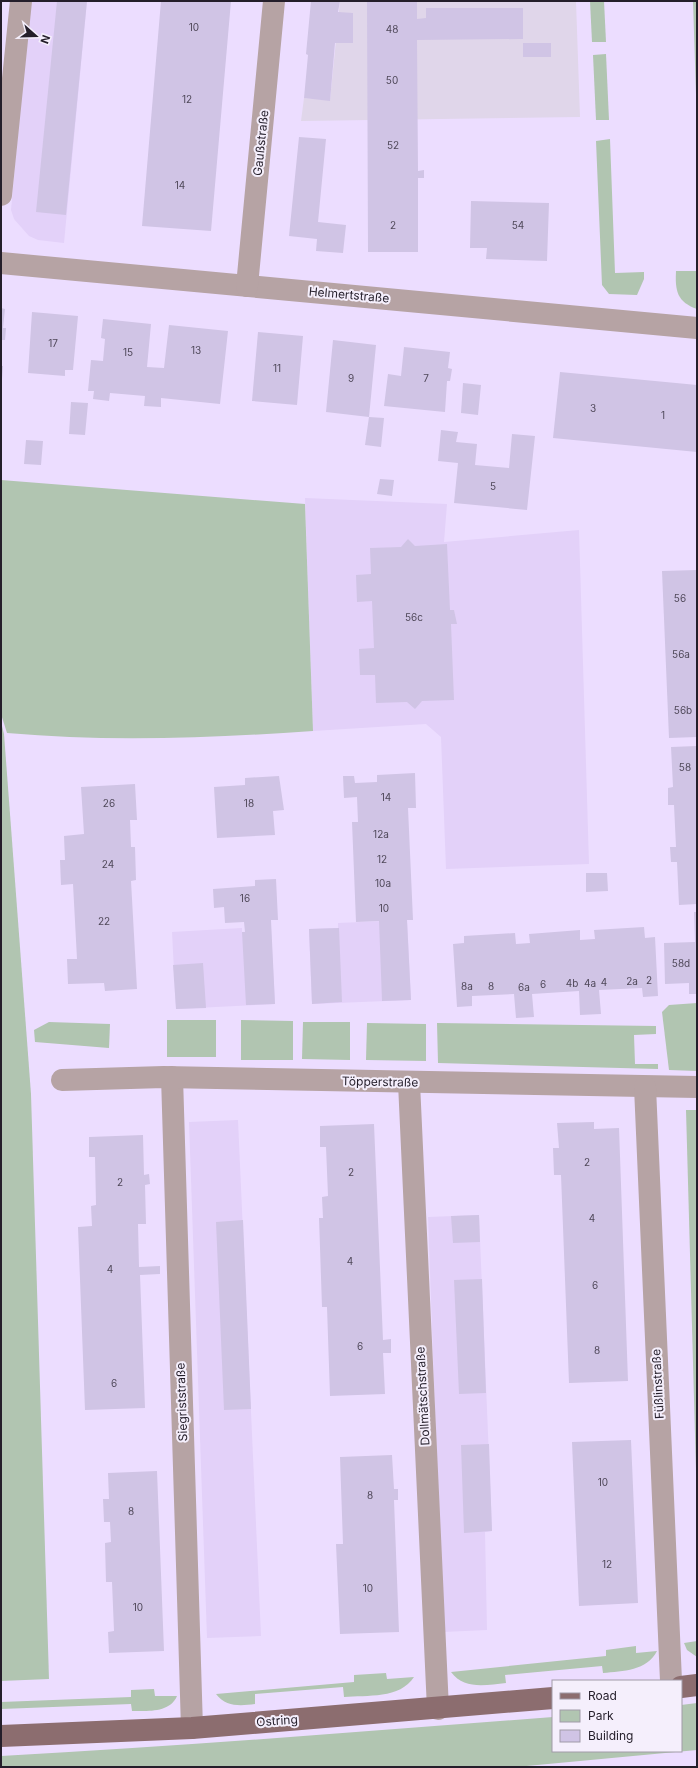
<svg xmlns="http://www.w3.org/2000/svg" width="698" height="1768" font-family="Inter,sans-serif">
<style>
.commercial{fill:#e0d6ea}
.built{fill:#e3d1f9}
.green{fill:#b1c5b1}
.building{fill:#d0c4e5}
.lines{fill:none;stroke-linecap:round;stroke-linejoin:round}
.minor{stroke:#b6a3a4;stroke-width:22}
.major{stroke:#8c6d6f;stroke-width:22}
.labels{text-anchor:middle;stroke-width:4;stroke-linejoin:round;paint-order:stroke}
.number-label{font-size:10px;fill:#4f4859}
.street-label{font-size:12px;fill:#241e2a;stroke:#f5effc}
</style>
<rect width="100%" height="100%" fill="#ecddff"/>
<polygon class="commercial" points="340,1 576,1 580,117 301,121 304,98 330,100"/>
<g class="built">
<polygon points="30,1 87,1 64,243 38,240 29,236 14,219 11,210"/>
<polygon points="305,498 447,504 444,542 579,530 589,864 446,869 441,737 426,724 313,731"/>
<polygon points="407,920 411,1000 312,1004 309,929 338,928 338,923"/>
<polygon points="242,928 242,932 271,930 275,1004 176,1009 172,932"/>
<polygon points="238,1120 261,1636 207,1638 189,1122"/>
<polygon points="479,1215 492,1531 485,1532 487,1630 443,1632 428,1217"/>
</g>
<g class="green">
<polygon points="590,1 604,1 606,42 592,42"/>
<polygon points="693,1 697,1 697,126"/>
<polygon points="606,54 609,120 596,120 593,55"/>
<polygon points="610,139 615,273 644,272 644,279 637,295 609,294 602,285 596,141"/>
<path d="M 676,271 L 697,271 L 697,309 C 677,302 675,291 676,271 Z"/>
<path d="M 1,480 L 305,504 L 313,731 C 211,738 108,742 7,733 L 1,714 Z"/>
<polygon points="1,722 4,734 31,1094 49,1679 1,1681"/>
<polygon points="697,1003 697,1071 669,1070 662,1012 669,1005"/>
<rect x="167" y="1020" width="49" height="37"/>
<polygon points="241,1020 293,1021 293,1060 241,1060"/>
<polygon points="49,1022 110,1024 109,1048 35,1042 34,1030"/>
<polygon points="303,1022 350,1022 350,1060 302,1059"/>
<polygon points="367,1023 426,1024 426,1061 366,1060"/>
<polygon points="437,1023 656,1026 656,1034 634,1035 635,1064 658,1064 658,1069 438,1063"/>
<polygon points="686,1110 697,1110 697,1507"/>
<polygon points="697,1641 697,1657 687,1650 684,1643"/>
<path d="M 636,1646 L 636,1653 L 657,1651 C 647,1671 623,1671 603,1673 L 602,1666 L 505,1675 L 506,1683 C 486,1685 464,1690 451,1672 L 606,1656 L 606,1650 Z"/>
<path d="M 386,1673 L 387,1679 L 414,1677 C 400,1699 367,1695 344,1697 L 343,1687 L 255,1694 L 255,1704 C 240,1706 226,1707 216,1694 L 354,1682 L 354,1675 Z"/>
<path d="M 154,1689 L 155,1696 L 177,1696 C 170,1713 147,1711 132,1711 L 131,1704 L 1,1709 L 1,1702 L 131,1697 L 131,1690 Z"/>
<path d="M 697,1703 L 697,1750 L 516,1767 L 1,1767 L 1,1756 C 185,1746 369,1731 553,1717 L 553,1751 L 681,1751 L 681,1705 Z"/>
</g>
<g class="building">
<polygon points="57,1 87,1 66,215 36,212"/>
<polygon points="161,1 231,1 211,231 142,226"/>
<polygon points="311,1 340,1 338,12 353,13 353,43 335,43 330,101 304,98 308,55 306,54"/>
<polygon points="367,1 417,1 417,19 426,18 426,8 523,8 523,39 417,40 418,171 424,170 424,178 418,178 418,252 368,252"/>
<rect x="523" y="43" width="28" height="14"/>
<polygon points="299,137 326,139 318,222 346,225 343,253 316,251 317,239 289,236"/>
<polygon points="471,201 549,203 547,261 486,259 487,248 470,248"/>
<polygon points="1,308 5,309 3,328 6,328 5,340 1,340"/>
<polygon points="32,312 78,316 73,370 65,370 65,376 28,373"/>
<polygon points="103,319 151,324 147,367 164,368 169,325 228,331 220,404 161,398 161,407 144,406 145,396 110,393 109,401 93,399 94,391 88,391 91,360 103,361 105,339 101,338"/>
<polygon points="258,332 303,336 297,405 252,401"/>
<polygon points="333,340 376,345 369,417 326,412"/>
<polygon points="404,347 450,352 448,368 452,369 450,381 447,381 445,412 384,406 388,374 401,376"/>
<polygon points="1,366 3,366 2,380 1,380"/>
<polygon points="560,372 697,385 697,452 553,438"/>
<polygon points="463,383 481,385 478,415 461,413"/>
<polygon points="71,402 88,403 85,435 69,434"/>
<polygon points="369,417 384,418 381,447 365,445"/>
<polygon points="441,430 458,432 456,442 477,444 475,465 509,468 512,434 535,436 527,510 454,503 458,463 438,461"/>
<polygon points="26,440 43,441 41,465 24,464"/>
<polygon points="380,479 394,480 392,496 377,494"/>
<polygon points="408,539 415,546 447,544 450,610 454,610 457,624 451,624 454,700 422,701 415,709 407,702 376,703 375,675 360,675 359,649 374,648 372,601 357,602 356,575 371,574 370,548 401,547"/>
<polygon points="697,570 697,737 669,738 662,571"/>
<polygon points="697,746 697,904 679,905 677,862 671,862 670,847 676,847 674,805 668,805 668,788 673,787 671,747"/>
<polygon points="415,773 416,808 408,808 413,920 407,920 411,1000 382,1001 379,921 356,922 352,822 358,822 357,797 344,798 343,776 354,776 355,783 377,782 377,775"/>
<polygon points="279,776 284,810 273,811 275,835 217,838 214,787 245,785 245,778"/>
<polygon points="135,784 137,820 130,820 131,847 135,847 136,880 131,881 137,989 105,991 104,983 68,984 67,959 77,959 73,884 61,885 60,860 65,860 64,836 84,834 81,787"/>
<polygon points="586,873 607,873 608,891 586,892"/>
<polygon points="276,879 278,920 271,920 275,1004 246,1005 242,932 245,932 244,922 225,923 224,907 214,908 213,889 255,886 255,880"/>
<polygon points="694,912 697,912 697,994 689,994 689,983 665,984 664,943 695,942"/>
<polygon points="644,927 645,938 655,937 658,996 643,997 642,988 599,990 601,1014 580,1015 579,991 532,994 534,1017 516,1018 514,994 472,996 472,1006 457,1007 453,944 464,943 464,936 515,933 516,944 530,943 529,934 580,930 580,940 595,939 594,930"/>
<polygon points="339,928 342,1002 312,1004 309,929"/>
<polygon points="203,963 206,1008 176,1009 173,965"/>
<polygon points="594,1122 594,1129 619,1128 628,1381 569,1383 561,1175 554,1175 553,1148 559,1148 557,1123"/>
<polygon points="374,1124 383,1340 391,1339 391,1353 383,1353 385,1394 330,1396 327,1307 322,1307 319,1218 323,1218 322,1197 328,1196 326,1147 320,1147 320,1126"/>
<polygon points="143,1135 144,1175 149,1174 150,1184 145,1185 146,1224 138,1224 139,1267 160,1266 160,1274 140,1275 145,1408 85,1410 78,1227 92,1226 91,1206 96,1205 95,1157 89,1157 89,1137"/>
<polygon points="479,1215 480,1242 453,1243 451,1216"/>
<polygon points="243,1220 251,1409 224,1410 216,1222"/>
<polygon points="482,1279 486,1393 459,1394 454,1280"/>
<polygon points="631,1440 638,1603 579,1606 572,1442"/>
<polygon points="489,1444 492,1531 464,1533 461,1445"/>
<polygon points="392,1455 394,1489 398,1489 398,1500 394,1500 399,1632 340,1634 336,1544 343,1544 340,1457"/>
<polygon points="157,1471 164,1651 109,1653 108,1632 114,1631 112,1582 106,1582 105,1543 111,1542 110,1522 104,1522 103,1499 109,1499 108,1473"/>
</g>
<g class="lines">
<g class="minor">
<polyline points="1,195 21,1"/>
<polyline points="1,263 697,328"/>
<polyline points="247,286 274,1"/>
<polyline points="172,1077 192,1728"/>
<polyline points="62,1080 164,1077 697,1087"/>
<polyline points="409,1083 438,1709"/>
<polyline points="645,1087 671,1681"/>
</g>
<g class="major">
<polyline points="681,1687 697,1685"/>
<polyline points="1,1736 192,1728 553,1698"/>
</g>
</g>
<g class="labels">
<g class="number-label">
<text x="194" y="31">10</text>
<text x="392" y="33">48</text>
<text x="392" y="84">50</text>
<text x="187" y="103">12</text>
<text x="393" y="149">52</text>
<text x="180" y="189">14</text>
<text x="393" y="229">2</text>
<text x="518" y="229">54</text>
<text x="53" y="347">17</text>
<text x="196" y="354">13</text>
<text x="128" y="356">15</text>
<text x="277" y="372">11</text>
<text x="351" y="382">9</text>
<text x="426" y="382">7</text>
<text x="593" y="412">3</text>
<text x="663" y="419">1</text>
<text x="493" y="490">5</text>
<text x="680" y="602">56</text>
<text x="414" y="621">56c</text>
<text x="681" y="658">56a</text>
<text x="683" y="714">56b</text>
<text x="685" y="771">58</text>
<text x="386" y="801">14</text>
<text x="109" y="807">26</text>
<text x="249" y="807">18</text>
<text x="381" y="838">12a</text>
<text x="382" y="863">12</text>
<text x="108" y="868">24</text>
<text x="383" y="887">10a</text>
<text x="245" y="902">16</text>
<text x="384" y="912">10</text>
<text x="104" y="925">22</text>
<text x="681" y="967">58d</text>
<text x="649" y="984">2</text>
<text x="632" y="985">2a</text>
<text x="604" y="986">4</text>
<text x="572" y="987">4b</text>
<text x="590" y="987">4a</text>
<text x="543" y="988">6</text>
<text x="467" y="990">8a</text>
<text x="491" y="990">8</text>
<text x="524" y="991">6a</text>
<text x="587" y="1166">2</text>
<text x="351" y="1176">2</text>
<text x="120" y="1186">2</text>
<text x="592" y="1222">4</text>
<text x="350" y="1265">4</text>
<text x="110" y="1273">4</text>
<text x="595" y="1289">6</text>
<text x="360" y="1350">6</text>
<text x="597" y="1354">8</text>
<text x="114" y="1387">6</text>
<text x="603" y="1486">10</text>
<text x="370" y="1499">8</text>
<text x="131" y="1515">8</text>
<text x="607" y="1568">12</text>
<text x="368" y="1592">10</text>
<text x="138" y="1611">10</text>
</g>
<g class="street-label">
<text transform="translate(261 143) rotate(-84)" y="4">Gaußstraße</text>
<text transform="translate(349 295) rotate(5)" y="4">Helmertstraße</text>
<text transform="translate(380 1082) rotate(1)" y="4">Töpperstraße</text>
<text transform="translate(658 1384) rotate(-93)" y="4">Füßlinstraße</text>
<text transform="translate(423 1396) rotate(-93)" y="4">Dollmätschstraße</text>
<text transform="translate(182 1402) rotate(-92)" y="4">Siegriststraße</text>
<text transform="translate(277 1721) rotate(-4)" y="4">Ostring</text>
</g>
</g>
<rect width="698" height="1768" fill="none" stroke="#241e2a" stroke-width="4"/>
<rect x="552" y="1680" width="130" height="72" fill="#f5effc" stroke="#a19ba8"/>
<rect x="560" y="1693" width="20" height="6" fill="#8c6d6f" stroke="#a19ba8"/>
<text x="588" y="1700" font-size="12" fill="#241e2a">Road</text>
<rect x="560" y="1710" width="20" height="12" fill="#b1c5b1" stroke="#a19ba8"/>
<text x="588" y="1720" font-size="12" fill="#241e2a">Park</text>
<rect x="560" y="1730" width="20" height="12" fill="#d0c4e5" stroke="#a19ba8"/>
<text x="588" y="1740" font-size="12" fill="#241e2a">Building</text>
<g transform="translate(36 36) rotate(110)" stroke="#f5effc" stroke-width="3" paint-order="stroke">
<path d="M0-3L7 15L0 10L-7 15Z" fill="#241e2a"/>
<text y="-6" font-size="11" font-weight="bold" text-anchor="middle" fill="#241e2a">N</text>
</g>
</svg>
